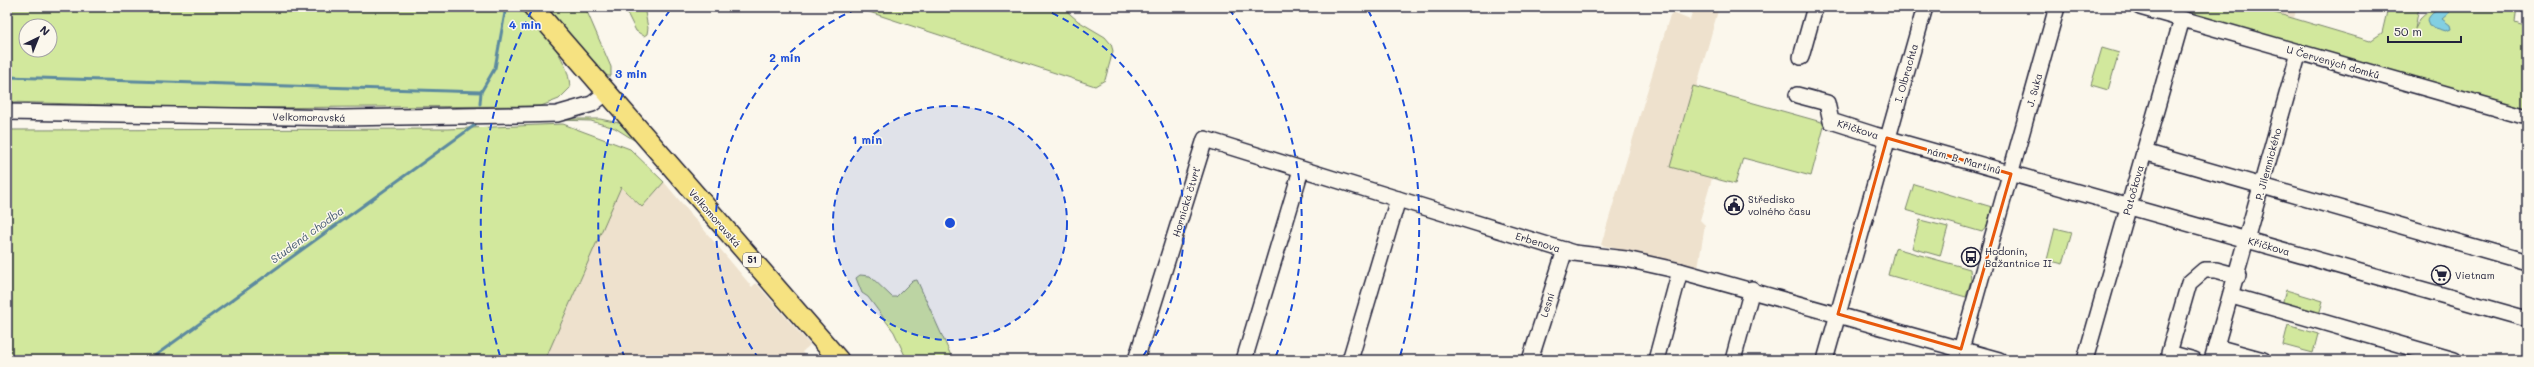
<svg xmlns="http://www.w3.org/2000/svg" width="2534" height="367" font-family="Mali,sans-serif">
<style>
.built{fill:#eee1cd}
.green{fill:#d2e89d;stroke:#7a856c;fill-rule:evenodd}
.water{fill:#82cfe2;stroke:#5c8a9f}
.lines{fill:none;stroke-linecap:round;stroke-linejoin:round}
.stream{stroke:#5c8a9f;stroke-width:3}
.minor-casing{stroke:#22223b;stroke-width:18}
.major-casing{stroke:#22223b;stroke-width:22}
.minor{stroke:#fbf7ec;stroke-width:15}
.major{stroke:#f6e281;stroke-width:19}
.marked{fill:none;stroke:#e8590c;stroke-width:3;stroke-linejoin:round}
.ring{fill:none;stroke:#1d4ed8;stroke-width:2;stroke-dasharray:7 5}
.labels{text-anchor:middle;stroke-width:3;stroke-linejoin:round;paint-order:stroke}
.shield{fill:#fbf7ec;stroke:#636270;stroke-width:1}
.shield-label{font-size:9px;font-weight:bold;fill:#22223b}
.street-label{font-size:10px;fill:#22223b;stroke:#fbf7ec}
.poi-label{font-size:10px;fill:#22223b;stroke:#fbf7ec;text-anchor:start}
.water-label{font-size:11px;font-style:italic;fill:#3f566d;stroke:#fbf7ec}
.centre{fill:#1d4ed8;stroke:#fbf7ec;stroke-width:2}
.ring-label{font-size:12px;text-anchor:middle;font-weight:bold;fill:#1d4ed8;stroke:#fbf7ec;stroke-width:3;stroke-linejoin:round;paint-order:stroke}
</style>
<rect width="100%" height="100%" fill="#fbf7ec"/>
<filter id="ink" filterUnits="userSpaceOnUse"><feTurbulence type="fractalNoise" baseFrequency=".025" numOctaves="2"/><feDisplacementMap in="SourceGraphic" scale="8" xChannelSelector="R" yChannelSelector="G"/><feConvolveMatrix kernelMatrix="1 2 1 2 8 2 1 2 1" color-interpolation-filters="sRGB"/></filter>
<g filter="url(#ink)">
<g class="built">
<polygon points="1694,7 1719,7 1675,163 1713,175 1700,220 1705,225 1698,268 1601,245 1670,15 1673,13 1690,20"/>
<polygon points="2255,7 2297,7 2294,18"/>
<polygon points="664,182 752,287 756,283 810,345 802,352 808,360 545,360 621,186 642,207"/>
</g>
<g class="green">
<path d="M 7,7 L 521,7 C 541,31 569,56 570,88 L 559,99 L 541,106 L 215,108 L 7,102 ZM 26,26 L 50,26 L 50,50 L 26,50 Z"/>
<polygon points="545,7 585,7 611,67 611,76 607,76"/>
<polygon points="624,7 644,7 648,28 647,34 644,36 636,31"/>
<polygon points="854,7 1062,7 1078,21 1105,37 1111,44 1113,51 1105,80 1095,86"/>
<polygon points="2149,7 2255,7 2370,41 2382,33 2388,7 2419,7 2415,29 2420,19 2433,7 2517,7 2515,22 2527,26 2527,114"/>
<polygon points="2102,48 2119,53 2108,90 2091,85"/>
<polygon points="1693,86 1825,123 1811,176 1743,158 1735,184 1670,167"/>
<polygon points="524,119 600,119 619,123 635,138 634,140 615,128 591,121"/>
<polygon points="563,124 630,149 664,182 642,207 621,187 545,360 7,360 7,130 447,129"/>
<polygon points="1914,184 1992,207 1987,226 1982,232 1906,210"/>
<polygon points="1920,220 1948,227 1940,256 1912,248"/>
<polygon points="2055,228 2072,232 2063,264 2047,260"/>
<polygon points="1895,248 1970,269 1971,280 1966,297 1888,275"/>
<polygon points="860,275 870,276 892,297 896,297 912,281 917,280 953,360 907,360 894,332 868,297 862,293 856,278"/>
<polygon points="2286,290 2323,301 2318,318 2281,308"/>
<polygon points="2288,325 2318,334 2313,353 2283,345"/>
</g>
<path class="water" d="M 2446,9 L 2449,13 L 2442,19 L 2450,25 L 2451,29 L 2446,31 L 2429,26 L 2427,21 C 2431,13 2436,9 2446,9 Z"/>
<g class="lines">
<g class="stream">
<polyline points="7,77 481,92"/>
<polyline points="480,104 481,92 495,68 506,7"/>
<polyline points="149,360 475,125"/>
</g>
<defs>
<g id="minor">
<polyline points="2140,7 2527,117"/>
<polyline points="1801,57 1815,7"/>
<polyline points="1797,95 1827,103 1831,121 1875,135 2527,319"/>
<polyline points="7,112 342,118 520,115 557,114 592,104 606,93"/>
<polyline points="2144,152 2527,262"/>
<polyline points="1398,199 1574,253 1626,259 1680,271 1999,360"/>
<polyline points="2232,296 2454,360"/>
<polyline points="2216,347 2263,360"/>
<polyline points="1136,360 1205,139 1398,199 1350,360"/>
<polyline points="1244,360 1301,170"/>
<polyline points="1530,360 1565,250"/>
<polyline points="1656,360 1680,271"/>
<polyline points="1733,360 1752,289"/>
<polyline points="1825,360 1925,7"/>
<polyline points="1958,360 2057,7"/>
<polyline points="2085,360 2182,19"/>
<polyline points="2194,360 2169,353 2189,283 2204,270 2216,270 2238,276"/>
<polyline points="2212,360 2299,52"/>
</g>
<polyline id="major" points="533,7 839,360"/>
</defs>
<use href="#minor" class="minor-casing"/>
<use href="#major" class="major-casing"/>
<use href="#minor" class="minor"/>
<use href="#major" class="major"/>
</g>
</g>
<path class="marked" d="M 1887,138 L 2011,174 L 1961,349 L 1838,314 Z"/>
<circle cx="950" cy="223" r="117" fill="#1d4ed8" fill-opacity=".12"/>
<g class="ring">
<circle cx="950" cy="223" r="117"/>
<path d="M759 359A234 234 0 0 1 859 8M1041 8A234 234 0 0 1 1141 359"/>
<path d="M625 358A352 352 0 0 1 671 9M1229 9A352 352 0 0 1 1275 358"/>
<path d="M500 356A469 469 0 0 1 532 10M1368 10A469 469 0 0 1 1400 356"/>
</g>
<defs>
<symbol id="civic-ring" viewBox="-11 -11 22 22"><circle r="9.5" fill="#fbf7ec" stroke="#22223b" stroke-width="1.5"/><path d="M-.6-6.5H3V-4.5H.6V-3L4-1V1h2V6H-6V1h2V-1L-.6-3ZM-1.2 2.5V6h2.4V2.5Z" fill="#22223b"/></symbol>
<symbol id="bus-ring" viewBox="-11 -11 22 22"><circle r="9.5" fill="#fbf7ec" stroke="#22223b" stroke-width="1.5"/><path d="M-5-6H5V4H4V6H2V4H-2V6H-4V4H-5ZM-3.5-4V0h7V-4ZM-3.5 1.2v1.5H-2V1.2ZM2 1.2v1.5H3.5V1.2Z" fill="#22223b"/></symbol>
<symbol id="supermarket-ring" viewBox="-11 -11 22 22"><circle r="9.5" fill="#fbf7ec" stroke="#22223b" stroke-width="1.5"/><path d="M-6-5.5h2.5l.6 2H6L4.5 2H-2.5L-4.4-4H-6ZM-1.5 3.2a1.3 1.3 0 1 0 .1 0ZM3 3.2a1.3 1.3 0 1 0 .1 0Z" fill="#22223b"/></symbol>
</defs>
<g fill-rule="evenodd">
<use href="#civic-ring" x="1723" y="194" width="22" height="22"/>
<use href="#bus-ring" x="1960" y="246" width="22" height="22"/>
<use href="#supermarket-ring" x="2430" y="264" width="22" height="22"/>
</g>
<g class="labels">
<rect class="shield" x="743" y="253" width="18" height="14" rx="3"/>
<g class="shield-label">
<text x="752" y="263">51</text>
</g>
<g class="street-label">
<text transform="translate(2333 62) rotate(16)" y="4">U Červených domků</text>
<text transform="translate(1906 73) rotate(-74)" y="4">I. Olbrachta</text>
<text transform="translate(2034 90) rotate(-75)" y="4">J. Suka</text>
<text transform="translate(309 117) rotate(1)" y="4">Velkomoravská</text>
<text transform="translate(1858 129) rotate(18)" y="4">Křičkova</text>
<text transform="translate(1964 160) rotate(16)" y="4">nám. B. Martinů</text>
<text transform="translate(2268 164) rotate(-75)" y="4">P. Jilemnického</text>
<text transform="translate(2133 190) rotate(-74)" y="4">Patočkova</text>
<text transform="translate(1186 202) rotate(-73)" y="4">Hornická čtvrť</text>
<text transform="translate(715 218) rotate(49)" y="4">Velkomoravská</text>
<text transform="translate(1538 242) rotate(17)" y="4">Erbenova</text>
<text transform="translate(2269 246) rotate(16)" y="4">Křičkova</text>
<text transform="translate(1547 305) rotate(-72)" y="4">Lesní</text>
</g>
<g class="poi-label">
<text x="1748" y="203">Středisko<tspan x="1748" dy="12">volného času</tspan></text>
<text x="1985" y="255">Hodonín,<tspan x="1985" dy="12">Bažantnice II</tspan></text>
<text x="2455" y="279">Vietnam</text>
</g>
<g class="water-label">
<text transform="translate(307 235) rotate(-36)" y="4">Studená chodba</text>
</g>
</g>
<circle cx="950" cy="223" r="6" class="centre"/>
<g class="ring-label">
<text x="525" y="29">4 min</text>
<text x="785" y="62">2 min</text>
<text x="631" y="78">3 min</text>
<text x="867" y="144">1 min</text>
</g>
<rect width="2534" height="367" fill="none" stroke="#fbf7ec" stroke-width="24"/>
<rect x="12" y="12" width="2510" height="343" fill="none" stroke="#22223b" stroke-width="1.5" filter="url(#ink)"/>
<g transform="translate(38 38) rotate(43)"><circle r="19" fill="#fbf7ec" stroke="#a4a2a5"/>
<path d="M0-3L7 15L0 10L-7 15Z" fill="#22223b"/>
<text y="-6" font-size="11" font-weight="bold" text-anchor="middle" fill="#22223b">N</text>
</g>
<path d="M2388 36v6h73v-6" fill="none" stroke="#22223b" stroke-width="2"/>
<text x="2394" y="36" font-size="12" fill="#22223b" stroke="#fbf7ec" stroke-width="3" paint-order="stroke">50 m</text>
</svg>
